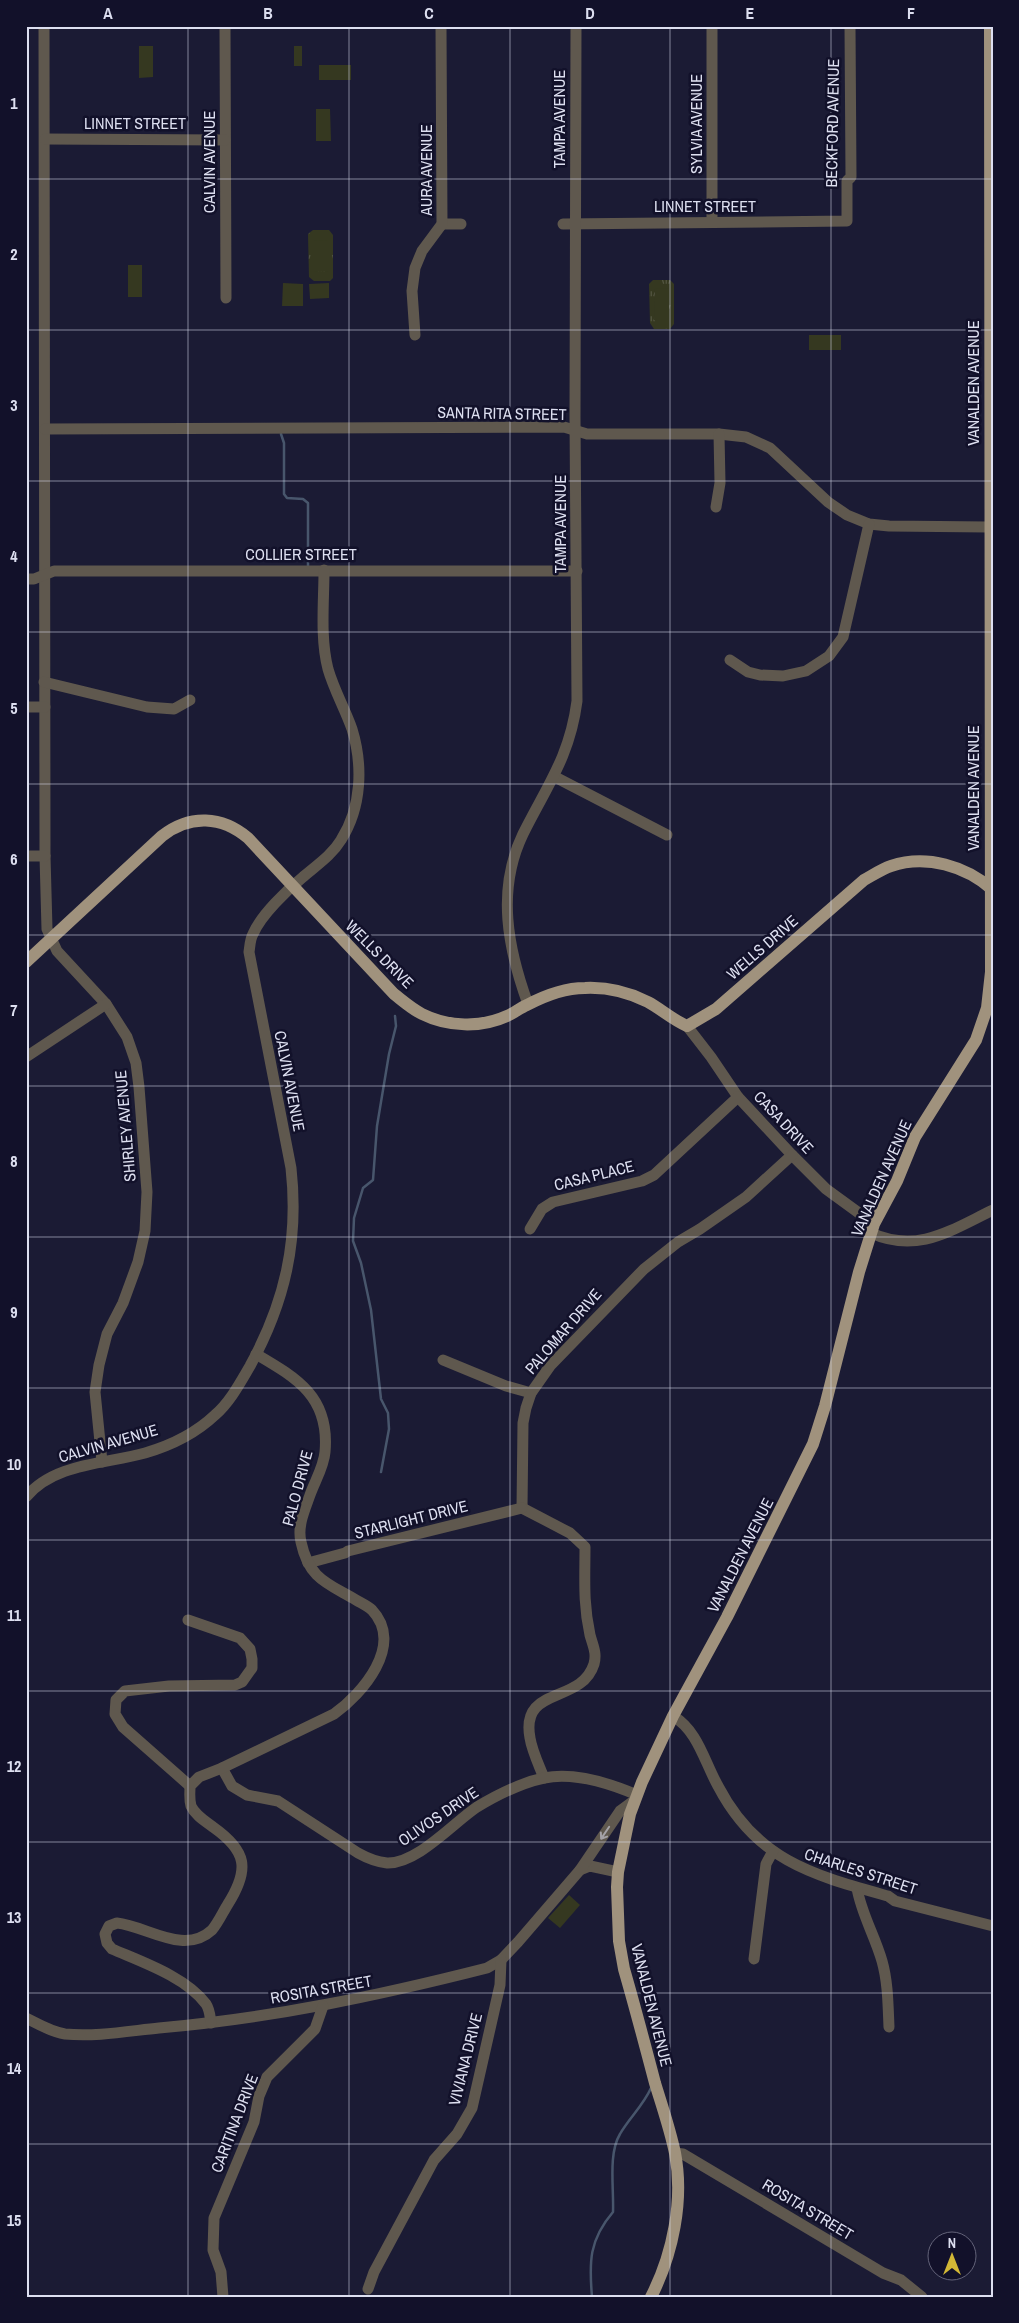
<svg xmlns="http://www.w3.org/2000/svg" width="1019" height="2323" font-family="'Archivo Narrow',sans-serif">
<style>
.grass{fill:url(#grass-tufts)}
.pitch{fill:#353820}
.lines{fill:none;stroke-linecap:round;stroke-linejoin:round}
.stream{stroke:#48566c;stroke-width:2.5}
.minor{stroke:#5f584e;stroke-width:11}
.major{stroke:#a0927d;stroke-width:12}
.oneway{stroke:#a4a2a7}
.grid{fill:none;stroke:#dddff0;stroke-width:1;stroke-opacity:0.55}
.labels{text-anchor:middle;stroke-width:5;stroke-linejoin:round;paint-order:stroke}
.street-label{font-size:16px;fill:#dddff0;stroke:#12112a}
.neatline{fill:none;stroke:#dddff0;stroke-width:2}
.grid-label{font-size:16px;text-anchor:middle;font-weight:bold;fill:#dddff0}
</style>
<defs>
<pattern id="grass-tufts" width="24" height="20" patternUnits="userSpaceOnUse" patternTransform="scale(1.25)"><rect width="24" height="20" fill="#353820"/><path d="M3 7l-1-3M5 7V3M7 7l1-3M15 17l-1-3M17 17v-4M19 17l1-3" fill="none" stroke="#525441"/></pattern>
</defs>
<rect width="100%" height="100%" fill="#1b1b34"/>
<g class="grass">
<polygon points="313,230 329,230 333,235 333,278 330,281 314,281 309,277 308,234"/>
<polygon points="653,280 670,280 674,284 674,324 670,329 654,329 650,323 649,284"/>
</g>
<g class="pitch">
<polygon points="139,46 153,46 153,77 139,78"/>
<rect x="294" y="46" width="8" height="20"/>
<rect x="319" y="65" width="32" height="15"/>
<polygon points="316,109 330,109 331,141 316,141"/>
<polygon points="328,240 328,271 314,272 314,241"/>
<rect x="128" y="265" width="14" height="32"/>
<polygon points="283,283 303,284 303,306 282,306"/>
<polygon points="329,283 329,298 310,299 309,284"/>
<polygon points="655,288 669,289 669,320 654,320"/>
<rect x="809" y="335" width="32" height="15"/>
<polygon points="569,1895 580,1905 560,1928 548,1918"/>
</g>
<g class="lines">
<g class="stream">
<polyline points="281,434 284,443 284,494 287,498 303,499 308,503 308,567"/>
<polyline points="381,1472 389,1429 388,1413 381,1399 371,1310 361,1263 353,1241 354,1218 363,1188 373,1180 377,1126 389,1054 396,1026 395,1016"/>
<path d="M 592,2297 C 589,2262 589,2240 613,2212 C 614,2188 608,2154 620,2134 C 629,2118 643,2106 651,2088"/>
</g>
<g class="minor">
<polyline points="44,26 45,856 47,929 57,951 106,1004 127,1037 136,1063 139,1087 147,1192 145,1231 138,1262 123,1303 107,1334 99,1365 95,1392 102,1462"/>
<polyline points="225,26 226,298"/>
<polyline points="45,139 225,140"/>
<polyline points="712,221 712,26"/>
<polyline points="442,224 461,224"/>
<polyline points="563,224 847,221 847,181 851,177 850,26"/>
<polyline points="415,335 412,291 415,268 422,251 442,224 441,26"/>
<polyline points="45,429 564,427 587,434 719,434 746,437 770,448 828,502 847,515 869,524 889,526 988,527"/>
<polyline points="716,507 720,483 719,434"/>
<polyline points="26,579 34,579 54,571 577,571"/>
<polyline points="730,660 748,672 760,675 783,676 806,671 829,656 843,637 869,524"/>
<polyline points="44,682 147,707 174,709 190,700"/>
<polyline points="26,707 45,707"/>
<polyline points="555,777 667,835"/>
<polyline points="26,856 45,856"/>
<path d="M 528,1004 C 508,949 496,890 523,834 C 547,786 570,756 577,701 L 575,417 L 576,26"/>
<polyline points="687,1026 711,1057 738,1097 792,1155 826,1189 874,1224"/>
<polyline points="26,1057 106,1004"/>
<polyline points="530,1229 542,1209 553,1202 642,1181 654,1175 738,1097"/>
<path d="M 871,1233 C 918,1254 951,1230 993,1210"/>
<polyline points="443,1360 506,1386 531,1393"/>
<path d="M 26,1497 C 54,1463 105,1464 145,1453 C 169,1446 196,1433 215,1415 C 230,1402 240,1383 250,1366 C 285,1302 299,1241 291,1168 L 249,952 C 250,946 250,939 253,934 C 261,915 287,890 303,877 C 317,865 332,855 341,840 C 362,807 363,765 352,729 C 345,709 334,690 328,669 C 320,638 324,602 324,570"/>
<polyline points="522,1508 523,1423 526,1408 531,1393 550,1366 644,1269 678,1242 700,1229 746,1197 792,1155"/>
<path d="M 522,1508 L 570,1533 L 585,1547 C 585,1579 583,1603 590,1635 C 593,1646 597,1653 594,1664 C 581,1705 520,1685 530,1738 C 532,1751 539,1765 544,1778"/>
<polyline points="308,1563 345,1553 348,1551 522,1508"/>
<polyline points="188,1620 240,1638 250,1649 252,1659 252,1668 242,1682 235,1685 169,1686 125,1691 116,1700 115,1714 123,1727 190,1786"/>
<path d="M 673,1716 C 698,1731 704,1761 718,1786 C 757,1861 813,1875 888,1896 L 895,1901 L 993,1926"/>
<path d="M 222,1768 L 232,1786 L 247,1795 L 278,1801 L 358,1853 C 367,1858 377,1862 387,1863 C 417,1864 453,1823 477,1807 C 497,1795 520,1783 544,1778 C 574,1772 609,1783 637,1795"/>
<polyline points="580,1870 590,1866 618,1872"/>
<path d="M 857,1888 C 861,1913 875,1936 882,1961 C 888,1982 888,2005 889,2027"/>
<polyline points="754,1959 766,1864 773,1851"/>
<path d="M 26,2018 C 38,2024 51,2032 65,2034 C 95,2037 129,2031 159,2028 C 272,2018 377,1996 487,1968 L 501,1960 L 518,1942 L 580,1870 L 620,1811 L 635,1800"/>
<path d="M 211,2023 C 210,2017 210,2010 206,2004 C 186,1977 142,1962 112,1949 L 107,1943 L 105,1934 L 109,1926 L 117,1923 C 147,1926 184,1956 212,1930 C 218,1923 223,1912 228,1904 C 250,1869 247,1851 213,1827 C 205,1821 195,1815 191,1806 C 189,1799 190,1793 190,1786 L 199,1777 L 222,1768 L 334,1714 C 362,1694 405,1645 372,1610 C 368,1606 361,1603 356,1600 C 327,1583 309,1579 301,1542 C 297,1526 305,1509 310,1495 C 315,1481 324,1466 325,1452 C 330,1397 297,1378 256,1354"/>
<polyline points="675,2153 683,2154 883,2273 901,2280 922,2297"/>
<polyline points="368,2289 374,2272 434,2160 457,2134 472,2108 500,1985 501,1960"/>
<polyline points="223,2297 221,2272 213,2250 214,2218 254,2122 259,2096 267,2077 315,2029 323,2006"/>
</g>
<g class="major">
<path d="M 26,962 L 162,836 C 190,814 222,816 248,838 L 394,994 C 403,1001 412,1009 422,1014 C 448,1027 481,1028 507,1016 C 514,1013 520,1008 527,1005 C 544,996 566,988 585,988 C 607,987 628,992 648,1002 C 661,1009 673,1020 687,1026 L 716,1009 L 864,880 C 873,875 882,869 891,866 C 926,854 966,866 993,890"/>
<path d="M 651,2297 C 673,2254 684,2200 675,2153 C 670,2129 662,2106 655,2083 C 645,2045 635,2007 624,1969 L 619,1941 L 617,1887 L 618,1872 L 630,1814 L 642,1782 L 673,1716 L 727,1617 L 813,1444 L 825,1406 L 859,1272 L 874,1224 L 897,1181 L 915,1137 L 976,1040 L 987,1008 L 991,972 L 990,26"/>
</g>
</g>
<defs><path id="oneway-shaft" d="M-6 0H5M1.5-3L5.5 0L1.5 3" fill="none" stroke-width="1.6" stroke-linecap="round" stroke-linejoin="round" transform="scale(1.25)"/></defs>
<use class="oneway" href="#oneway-shaft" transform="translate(605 1833) rotate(124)"/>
<path class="grid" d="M 188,26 L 188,2297M 349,26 L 349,2297M 510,26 L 510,2297M 670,26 L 670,2297M 831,26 L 831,2297M 26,179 L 993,179M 26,330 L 993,330M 26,481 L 993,481M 26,632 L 993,632M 26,784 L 993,784M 26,935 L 993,935M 26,1086 L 993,1086M 26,1237 L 993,1237M 26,1388 L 993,1388M 26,1540 L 993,1540M 26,1691 L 993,1691M 26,1842 L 993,1842M 26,1993 L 993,1993M 26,2144 L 993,2144"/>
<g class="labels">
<g class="street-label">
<text transform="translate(559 119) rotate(-90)" y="6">TAMPA AVENUE</text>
<text x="135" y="129">LINNET STREET</text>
<text transform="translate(832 123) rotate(-89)" y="6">BECKFORD AVENUE</text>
<text transform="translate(696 124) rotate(-90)" y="6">SYLVIA AVENUE</text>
<text transform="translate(209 162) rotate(-90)" y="6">CALVIN AVENUE</text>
<text transform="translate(426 170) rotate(-90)" y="6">AURA AVENUE</text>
<text x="705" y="212">LINNET STREET</text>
<text transform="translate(973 383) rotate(-90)" y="6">VANALDEN AVENUE</text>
<text transform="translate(502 413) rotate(1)" y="6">SANTA RITA STREET</text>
<text transform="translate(560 524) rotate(-90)" y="6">TAMPA AVENUE</text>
<text x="301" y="560">COLLIER STREET</text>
<text transform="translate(973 788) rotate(-90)" y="6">VANALDEN AVENUE</text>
<text transform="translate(762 947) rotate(-41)" y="6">WELLS DRIVE</text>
<text transform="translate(380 954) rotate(45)" y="6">WELLS DRIVE</text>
<text transform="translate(290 1081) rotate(79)" y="6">CALVIN AVENUE</text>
<text transform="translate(784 1122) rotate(47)" y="6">CASA DRIVE</text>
<text transform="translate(125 1126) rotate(-95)" y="6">SHIRLEY AVENUE</text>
<text transform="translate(594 1175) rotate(-14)" y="6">CASA PLACE</text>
<text transform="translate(881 1178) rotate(-66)" y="6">VANALDEN AVENUE</text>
<text transform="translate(563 1331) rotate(-49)" y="6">PALOMAR DRIVE</text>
<text transform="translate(108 1443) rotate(-16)" y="6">CALVIN AVENUE</text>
<text transform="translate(297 1488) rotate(-75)" y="6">PALO DRIVE</text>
<text transform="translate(411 1519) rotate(-14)" y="6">STARLIGHT DRIVE</text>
<text transform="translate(740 1555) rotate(-63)" y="6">VANALDEN AVENUE</text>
<text transform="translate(438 1816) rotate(-34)" y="6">OLIVOS DRIVE</text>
<text transform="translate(861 1871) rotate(18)" y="6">CHARLES STREET</text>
<text transform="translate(321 1989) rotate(-10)" y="6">ROSITA STREET</text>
<text transform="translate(652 2005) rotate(76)" y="6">VANALDEN AVENUE</text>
<text transform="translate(465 2059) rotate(-76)" y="6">VIVIANA DRIVE</text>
<text transform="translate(234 2123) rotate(-69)" y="6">CARITINA DRIVE</text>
<text transform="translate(808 2209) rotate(31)" y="6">ROSITA STREET</text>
</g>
</g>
<rect width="1019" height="2323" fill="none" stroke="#12112a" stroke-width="55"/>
<g transform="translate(952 2256)"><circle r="24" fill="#12112a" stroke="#636379"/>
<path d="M0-4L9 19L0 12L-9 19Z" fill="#d2b736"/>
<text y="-8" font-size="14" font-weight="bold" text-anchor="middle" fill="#dddff0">N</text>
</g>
<rect x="28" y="28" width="964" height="2268" class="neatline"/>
<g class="grid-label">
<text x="108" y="19">A</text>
<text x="268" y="19">B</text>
<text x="429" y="19">C</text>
<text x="590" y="19">D</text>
<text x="750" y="19">E</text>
<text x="911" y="19">F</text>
<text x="14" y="109">1</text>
<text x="14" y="260">2</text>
<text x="14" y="411">3</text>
<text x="14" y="562">4</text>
<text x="14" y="714">5</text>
<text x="14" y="865">6</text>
<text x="14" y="1016">7</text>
<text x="14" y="1167">8</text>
<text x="14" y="1318">9</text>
<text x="14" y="1470">10</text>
<text x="14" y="1621">11</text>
<text x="14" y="1772">12</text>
<text x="14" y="1923">13</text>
<text x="14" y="2074">14</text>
<text x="14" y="2226">15</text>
</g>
</svg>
